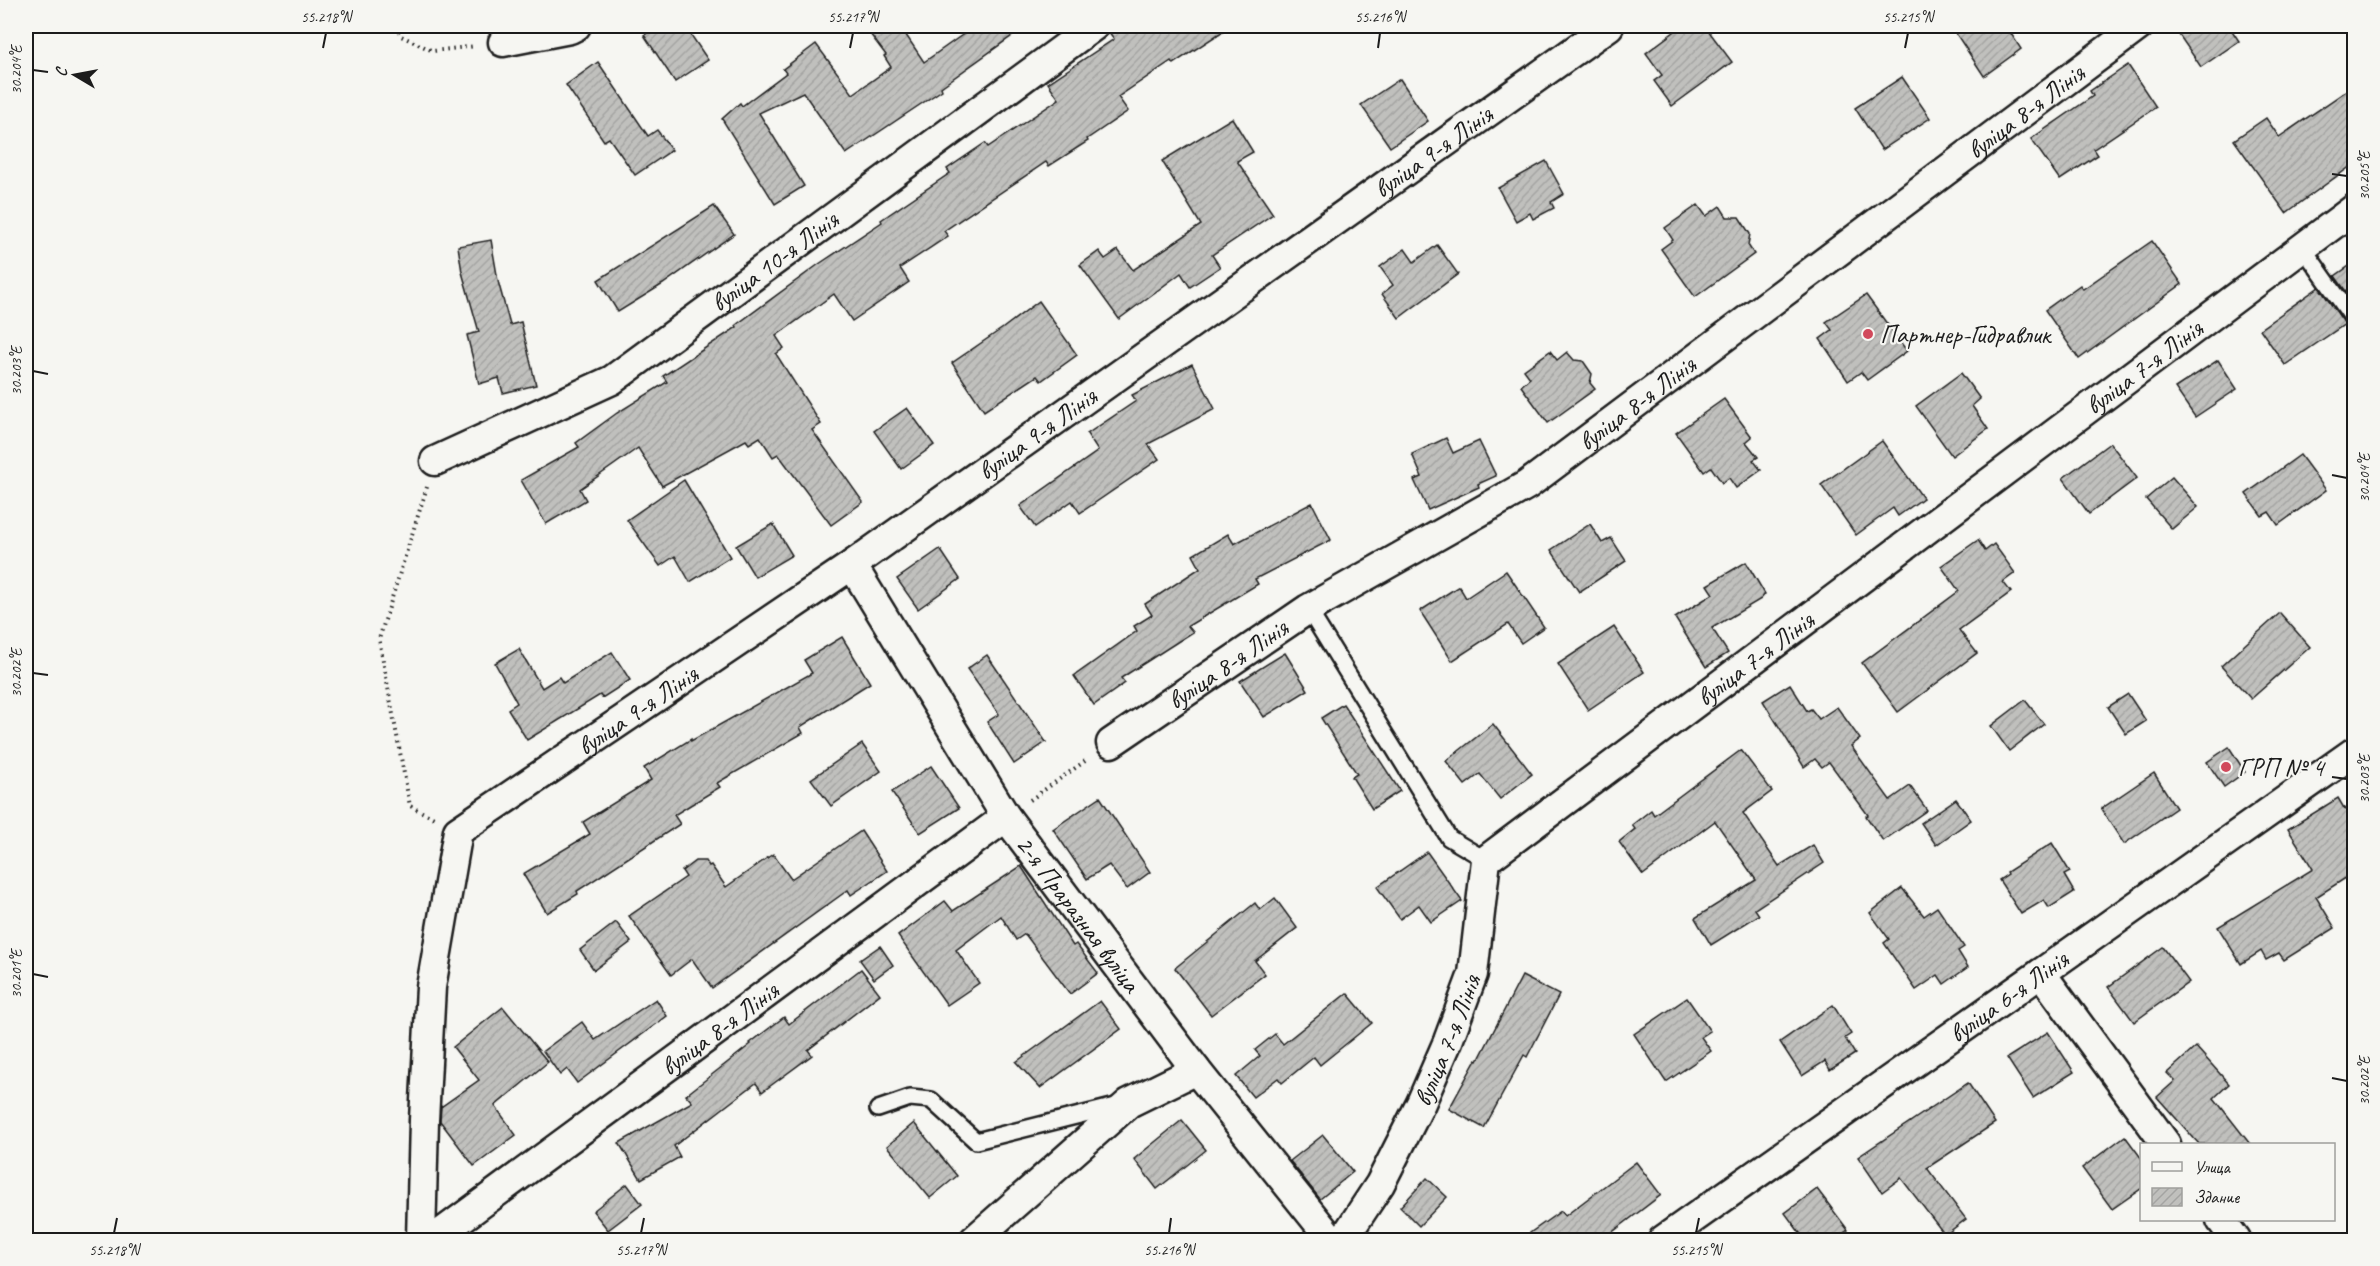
<svg xmlns="http://www.w3.org/2000/svg" width="2380" height="1266" font-family="Caveat,sans-serif">
<style>
.building{fill:url(#building-hatch);stroke:#1c1c1c;stroke-width:1.5}
.lines{fill:none;stroke-linecap:round;stroke-linejoin:round}
.service-casing{stroke:#1c1c1c;stroke-width:20}
.minor-casing{stroke:#1c1c1c;stroke-width:33}
.path{stroke:#1c1c1c;stroke-width:4;stroke-dasharray:1.5 4.5;stroke-linecap:butt}
.service{stroke:#f6f6f2;stroke-width:15}
.minor{stroke:#f6f6f2;stroke-width:28}
.ticks{fill:none;stroke:#1c1c1c;stroke-width:2}
.poi-dot{fill:#d1495b;stroke:#f6f6f2;stroke-width:2}
.labels{text-anchor:middle;stroke-width:4.5;stroke-linejoin:round;paint-order:stroke}
.street-label{font-size:26px;fill:#1c1c1c;stroke:#f6f6f2}
.poi-label{font-size:26px;fill:#1c1c1c;stroke:#f6f6f2;text-anchor:start}
.neatline{fill:none;stroke:#1c1c1c;stroke-width:2}
.ticks-label{font-size:15px;text-anchor:middle;fill:#1c1c1c}
</style>
<defs>
<pattern id="building-hatch" width="6" height="6" patternUnits="userSpaceOnUse" patternTransform="scale(1.5)"><rect width="6" height="6" fill="#c0c0bd"/><path d="M-1 1l2-2M0 6l6-6M5 7l2-2" fill="none" stroke="#a4a4a2"/></pattern>
</defs>
<rect width="100%" height="100%" fill="#f6f6f2"/>
<filter id="ink" filterUnits="userSpaceOnUse"><feTurbulence type="fractalNoise" baseFrequency=".0167" numOctaves="2"/><feDisplacementMap in="SourceGraphic" scale="12" xChannelSelector="R" yChannelSelector="G"/><feConvolveMatrix kernelMatrix="1 2 1 2 8 2 1 2 1" color-interpolation-filters="sRGB"/></filter>
<g filter="url(#ink)">
<g class="building">
<polygon points="659,26 685,26 708,60 675,82 644,35"/>
<polygon points="864,26 900,26 924,62 975,26 1026,26 941,87 942,90 846,154 803,92 759,113 804,186 775,204 722,119 740,103 742,106 786,73 783,69 816,44 853,94 891,67 884,56 886,55"/>
<polygon points="1110,26 1231,26 1173,64 1171,61 1118,97 1128,111 1087,139 1088,141 1049,166 1046,162 944,231 948,236 900,268 909,282 852,321 834,294 776,336 784,348 776,354 821,424 812,430 863,502 831,525 778,454 773,457 760,437 749,444 746,440 662,486 638,448 580,489 586,500 546,524 521,480 579,447 576,443 617,413 667,382 663,376 737,327 736,325 819,264 882,222 881,220 950,173 947,169 985,143 988,147 1059,99 1048,83 1114,39 1109,32"/>
<polygon points="1682,26 1705,26 1732,62 1672,106 1654,81 1662,75 1646,53"/>
<polygon points="1951,26 2006,26 2021,49 1984,76"/>
<polygon points="2173,26 2229,26 2239,41 2201,67"/>
<polygon points="598,62 648,136 657,130 672,150 635,175 609,138 604,141 566,85"/>
<polygon points="2128,65 2156,107 2094,149 2098,155 2060,180 2031,139 2093,96 2090,91"/>
<polygon points="1902,77 1930,118 1882,150 1855,108"/>
<polygon points="1400,79 1428,121 1390,147 1361,105"/>
<polygon points="2355,85 2355,163 2286,213 2234,140 2266,118 2279,137"/>
<polygon points="1232,118 1253,152 1237,161 1273,214 1212,255 1220,267 1190,287 1181,273 1119,319 1080,265 1099,251 1105,259 1118,250 1133,270 1201,225 1162,161"/>
<polygon points="1546,161 1564,194 1551,202 1554,208 1533,219 1530,213 1516,221 1498,188"/>
<polygon points="1698,205 1706,216 1720,206 1727,217 1739,217 1750,234 1748,245 1754,254 1695,297 1661,249 1673,240 1665,228"/>
<polygon points="714,206 734,234 663,284 618,312 598,280"/>
<polygon points="491,240 498,281 510,325 521,322 536,385 503,393 499,378 479,384 467,335 479,332 462,272 458,246"/>
<polygon points="2152,241 2182,284 2079,359 2045,310 2080,285 2083,289"/>
<polygon points="1437,245 1458,274 1399,318 1382,294 1393,285 1380,267 1405,249 1414,262"/>
<polygon points="2355,262 2355,304 2335,276"/>
<polygon points="2319,287 2345,324 2285,365 2260,329"/>
<polygon points="1866,295 1907,351 1867,380 1861,372 1848,381 1820,339 1832,330 1826,322"/>
<polygon points="1039,301 1077,355 1041,381 1037,376 984,411 952,363 1003,328"/>
<polygon points="1550,351 1557,360 1567,352 1574,360 1583,361 1592,374 1590,383 1595,389 1548,423 1521,386 1530,378 1524,370"/>
<polygon points="2218,360 2237,389 2195,417 2175,388"/>
<polygon points="1192,364 1215,409 1148,444 1159,459 1080,513 1072,501 1035,527 1020,506 1098,451 1087,434 1136,401 1132,395"/>
<polygon points="1961,373 1980,399 1972,406 1988,429 1952,456 1916,406"/>
<polygon points="1724,399 1752,437 1746,442 1758,457 1753,460 1761,470 1736,488 1729,478 1722,483 1711,467 1704,472 1676,433"/>
<polygon points="907,408 934,445 901,469 874,431"/>
<polygon points="1446,438 1453,453 1479,441 1496,476 1478,484 1479,487 1428,510 1414,480 1422,477 1412,454"/>
<polygon points="1882,441 1923,498 1898,516 1893,508 1856,535 1821,485"/>
<polygon points="2110,443 2137,478 2089,514 2063,478"/>
<polygon points="2300,455 2326,490 2278,525 2269,512 2262,516 2246,494"/>
<polygon points="2172,477 2198,507 2172,529 2146,499"/>
<polygon points="684,480 730,557 690,582 675,556 660,566 627,520"/>
<polygon points="1312,503 1331,540 1255,579 1258,584 1188,626 1193,632 1121,678 1125,683 1094,705 1074,676 1137,631 1134,626 1152,615 1145,604 1200,568 1193,555 1228,534 1234,544"/>
<polygon points="773,524 792,555 755,577 736,546"/>
<polygon points="1590,524 1602,543 1611,538 1626,561 1579,592 1551,550"/>
<polygon points="1978,540 1985,551 1994,544 2015,573 2003,582 2011,592 1959,630 1977,653 1898,712 1862,663 1959,591 1941,566"/>
<polygon points="940,549 960,579 918,609 897,579"/>
<polygon points="1746,562 1765,594 1761,599 1712,628 1728,653 1706,667 1675,618 1713,594 1707,585"/>
<polygon points="1506,571 1544,627 1521,643 1508,624 1452,661 1420,611 1459,586 1466,598"/>
<polygon points="2280,613 2310,647 2251,699 2221,666"/>
<polygon points="1614,627 1644,672 1588,710 1558,664"/>
<polygon points="842,637 870,683 800,727 803,733 717,783 720,787 674,815 680,824 577,891 578,894 547,913 523,874 590,834 583,822 651,780 644,768 691,739 691,741 812,673 804,660"/>
<polygon points="519,649 542,688 559,677 563,683 612,652 630,680 602,698 600,695 527,740 508,709 517,703 495,663"/>
<polygon points="1285,653 1308,690 1264,717 1240,681"/>
<polygon points="987,655 1046,742 1014,764 987,722 999,714 967,669"/>
<polygon points="1790,684 1807,711 1811,709 1819,719 1837,707 1860,739 1851,746 1890,800 1910,786 1927,810 1883,841 1866,816 1868,815 1829,762 1822,767 1815,759 1804,767 1763,701"/>
<polygon points="2128,694 2146,721 2126,734 2108,707"/>
<polygon points="2025,700 2044,724 2009,751 1991,726"/>
<polygon points="1343,704 1400,791 1372,809 1352,777 1357,774 1321,718"/>
<polygon points="1493,724 1532,774 1500,799 1480,774 1465,785 1446,761"/>
<polygon points="862,744 881,771 831,806 811,779"/>
<polygon points="2229,747 2245,772 2224,787 2207,762"/>
<polygon points="1741,750 1772,791 1743,813 1779,866 1813,845 1824,863 1755,909 1759,915 1711,945 1695,918 1756,880 1715,821 1643,875 1619,842 1635,829 1632,825 1651,810 1654,815"/>
<polygon points="931,766 959,808 920,833 892,792"/>
<polygon points="2154,773 2176,808 2124,844 2101,809"/>
<polygon points="1100,797 1150,872 1127,889 1109,865 1087,879 1053,829"/>
<polygon points="2338,798 2345,810 2355,804 2355,872 2316,897 2335,928 2284,960 2279,953 2266,960 2261,951 2241,964 2218,927 2313,869 2288,829"/>
<polygon points="1956,799 1971,820 1936,845 1921,823"/>
<polygon points="861,831 887,871 851,895 848,890 712,988 692,959 671,975 629,916 686,877 682,871 695,861 706,861 709,866 711,865 726,887 773,854 791,879"/>
<polygon points="2052,843 2070,872 2064,875 2074,892 2049,908 2044,900 2021,914 1999,880 2008,874 2007,872"/>
<polygon points="1427,852 1462,901 1431,922 1419,905 1400,919 1377,887"/>
<polygon points="1021,866 1073,946 1076,944 1098,973 1070,994 1025,934 1016,940 1001,916 956,950 979,983 947,1005 898,936 945,901 953,911"/>
<polygon points="1902,888 1924,916 1937,907 1964,947 1958,951 1968,967 1944,984 1938,975 1916,990 1884,943 1889,939 1870,913"/>
<polygon points="1275,898 1297,928 1255,961 1265,974 1211,1015 1175,968 1255,903 1260,910"/>
<polygon points="616,922 631,942 594,970 580,950"/>
<polygon points="880,946 893,965 874,979 860,960"/>
<polygon points="2163,947 2189,982 2134,1022 2108,987"/>
<polygon points="861,969 880,994 808,1050 812,1055 762,1092 756,1083 674,1146 680,1157 641,1179 619,1143 692,1102 686,1095 751,1044 750,1043 784,1017 789,1024"/>
<polygon points="1522,976 1559,995 1527,1057 1524,1055 1484,1128 1449,1109 1476,1060 1478,1061"/>
<polygon points="1347,993 1372,1023 1320,1065 1314,1057 1282,1083 1278,1078 1253,1097 1236,1076 1260,1056 1255,1050 1275,1034 1283,1044"/>
<polygon points="1687,998 1710,1031 1701,1037 1711,1051 1666,1082 1634,1034"/>
<polygon points="656,999 667,1016 577,1083 567,1069 560,1075 543,1051 582,1022 595,1040"/>
<polygon points="1100,1001 1121,1029 1040,1088 1016,1062"/>
<polygon points="1833,1005 1851,1034 1845,1038 1855,1054 1830,1070 1825,1061 1802,1076 1780,1042"/>
<polygon points="503,1007 548,1062 495,1106 516,1135 474,1166 440,1121 441,1107 479,1080 453,1047"/>
<polygon points="2048,1032 2074,1072 2033,1098 2007,1058"/>
<polygon points="2196,1047 2229,1084 2214,1098 2250,1144 2199,1144 2157,1097 2175,1081 2167,1073"/>
<polygon points="1968,1083 1995,1123 1927,1168 1966,1219 1945,1235 1901,1178 1882,1192 1858,1157"/>
<polygon points="1182,1120 1206,1150 1157,1189 1134,1159"/>
<polygon points="914,1123 957,1176 930,1198 887,1146"/>
<polygon points="1323,1135 1353,1172 1320,1199 1290,1161"/>
<polygon points="2125,1136 2142,1159 2142,1188 2112,1209 2082,1168"/>
<polygon points="1636,1162 1661,1195 1602,1240 1520,1240 1561,1211 1565,1216"/>
<polygon points="1427,1178 1447,1197 1419,1226 1400,1207"/>
<polygon points="627,1184 642,1204 608,1230 593,1211"/>
<polygon points="1817,1189 1848,1230 1833,1240 1805,1240 1785,1213"/>
</g>
<g class="lines">
<defs>
<g id="service">
<polyline points="2303,248 2354,320"/>
<polyline points="1308,609 1449,838 1486,860"/>
<polyline points="878,1109 910,1098 931,1100 976,1141 1120,1105"/>
</g>
<g id="minor">
<polyline points="503,42 570,29 576,26"/>
<path id="s1" d="M 435,461 L 612,380 L 1094,26"/>
<path id="s2" d="M 852,565 L 1006,817 L 1196,1070 L 1332,1240"/>
<path id="s3" d="M 1111,743 L 1308,609 L 1527,485 L 2139,26"/>
<polyline points="2041,973 2166,1144"/>
<polyline points="2221,1220 2236,1240"/>
<path id="s4" d="M 421,1240 L 424,1120 L 431,987 L 458,831 L 852,565 L 1609,26"/>
<path id="s5" d="M 432,1240 L 1006,817"/>
<polyline points="974,1240 1129,1103 1196,1070"/>
<path id="s6" d="M 1343,1240 L 1380,1184 L 1421,1103 L 1448,1041 L 1473,974 L 1486,860 L 2354,209"/>
<path id="s7" d="M 1663,1240 L 2354,752"/>
</g>
</defs>
<use href="#service" class="service-casing"/>
<use href="#minor" class="minor-casing"/>
<g class="path">
<polyline points="396,26 401,36 433,51 476,46"/>
<polyline points="427,487 379,639 410,806 434,818"/>
<polyline points="1030,800 1088,759"/>
</g>
<use href="#service" class="service"/>
<use href="#minor" class="minor"/>
</g>
</g>
<path class="ticks" d="M 323,48 L 326,33M 850,48 L 853,33M 1378,48 L 1380,33M 1905,48 L 1908,33M 33,70 L 48,72M 2332,174 L 2347,176M 33,371 L 48,374M 2332,475 L 2347,478M 33,673 L 48,675M 2332,777 L 2347,779M 33,974 L 48,977M 2332,1078 L 2347,1081M 114,1233 L 117,1218M 641,1233 L 644,1218M 1169,1233 L 1171,1218M 1696,1233 L 1699,1218"/>
<g class="poi-dot">
<circle cx="1868" cy="334" r="6"/>
<circle cx="2226" cy="767" r="6"/>
</g>
<g class="labels">
<g class="street-label">
<text dy="9" stroke="none"><textPath href="#s3" startOffset="1113">вуліца 8-я Лінія</textPath></text>
<text dy="9" stroke="none"><textPath href="#s4" startOffset="1600">вуліца 9-я Лінія</textPath></text>
<text dy="9" stroke="none"><textPath href="#s1" startOffset="396">вуліца 10-я Лінія</textPath></text>
<text dy="9" stroke="none"><textPath href="#s6" startOffset="1234">вуліца 7-я Лінія</textPath></text>
<text dy="9" stroke="none"><textPath href="#s3" startOffset="627">вуліца 8-я Лінія</textPath></text>
<text dy="9" stroke="none"><textPath href="#s4" startOffset="1114">вуліца 9-я Лінія</textPath></text>
<text dy="9" stroke="none"><textPath href="#s6" startOffset="748">вуліца 7-я Лінія</textPath></text>
<text dy="9" stroke="none"><textPath href="#s3" startOffset="141">вуліца 8-я Лінія</textPath></text>
<text dy="9" stroke="none"><textPath href="#s4" startOffset="628">вуліца 9-я Лінія</textPath></text>
<text dy="9" stroke="none"><textPath href="#s2" startOffset="416">2-я Праразная вуліца</textPath></text>
<text dy="9" stroke="none"><textPath href="#s7" startOffset="423">вуліца 6-я Лінія</textPath></text>
<text dy="9" stroke="none"><textPath href="#s5" startOffset="357">вуліца 8-я Лінія</textPath></text>
<text dy="9" stroke="none"><textPath href="#s6" startOffset="226">вуліца 7-я Лінія</textPath></text>
</g>
<g class="poi-label">
<text x="1880" y="343">Партнер-Гидравлик</text>
<text x="2238" y="776">ГРП № 4</text>
</g>
</g>
<rect width="2380" height="1266" fill="none" stroke="#f6f6f2" stroke-width="66"/>
<rect x="2140" y="1143" width="195" height="78" fill="#f6f6f2" stroke="#9f9f9c" stroke-width="1.5"/>
<rect x="2152" y="1162" width="30" height="9" fill="#f6f6f2" stroke="#9f9f9c" stroke-width="1.5"/>
<text x="2194" y="1173" font-size="18" fill="#1c1c1c">Улица</text>
<rect x="2152" y="1188" width="30" height="18" fill="url(#building-hatch)" stroke="#9f9f9c" stroke-width="1.5"/>
<text x="2194" y="1203" font-size="18" fill="#1c1c1c">Здание</text>
<g transform="translate(75 75) rotate(280)" stroke="#f6f6f2" stroke-width="4.5" paint-order="stroke">
<path d="M0-4.5L10 22L0 15L-10 22Z" fill="#1c1c1c"/>
<text y="-9" font-size="16" font-weight="bold" text-anchor="middle" fill="#1c1c1c">С</text>
</g>
<rect x="33" y="33" width="2314" height="1200" class="neatline"/>
<g class="ticks-label">
<text x="326" y="22">55.218°N</text>
<text x="853" y="22">55.217°N</text>
<text x="1380" y="22">55.216°N</text>
<text x="1908" y="22">55.215°N</text>
<text transform="translate(16 70) rotate(-90)" y="5">30.204°E</text>
<text transform="translate(2364 176) rotate(-90)" y="5">30.205°E</text>
<text transform="translate(16 371) rotate(-90)" y="5">30.203°E</text>
<text transform="translate(2364 478) rotate(-90)" y="5">30.204°E</text>
<text transform="translate(16 673) rotate(-90)" y="5">30.202°E</text>
<text transform="translate(2364 779) rotate(-90)" y="5">30.203°E</text>
<text transform="translate(16 974) rotate(-90)" y="5">30.201°E</text>
<text transform="translate(2364 1081) rotate(-90)" y="5">30.202°E</text>
<text x="114" y="1255">55.218°N</text>
<text x="641" y="1255">55.217°N</text>
<text x="1169" y="1255">55.216°N</text>
<text x="1696" y="1255">55.215°N</text>
</g>
</svg>
